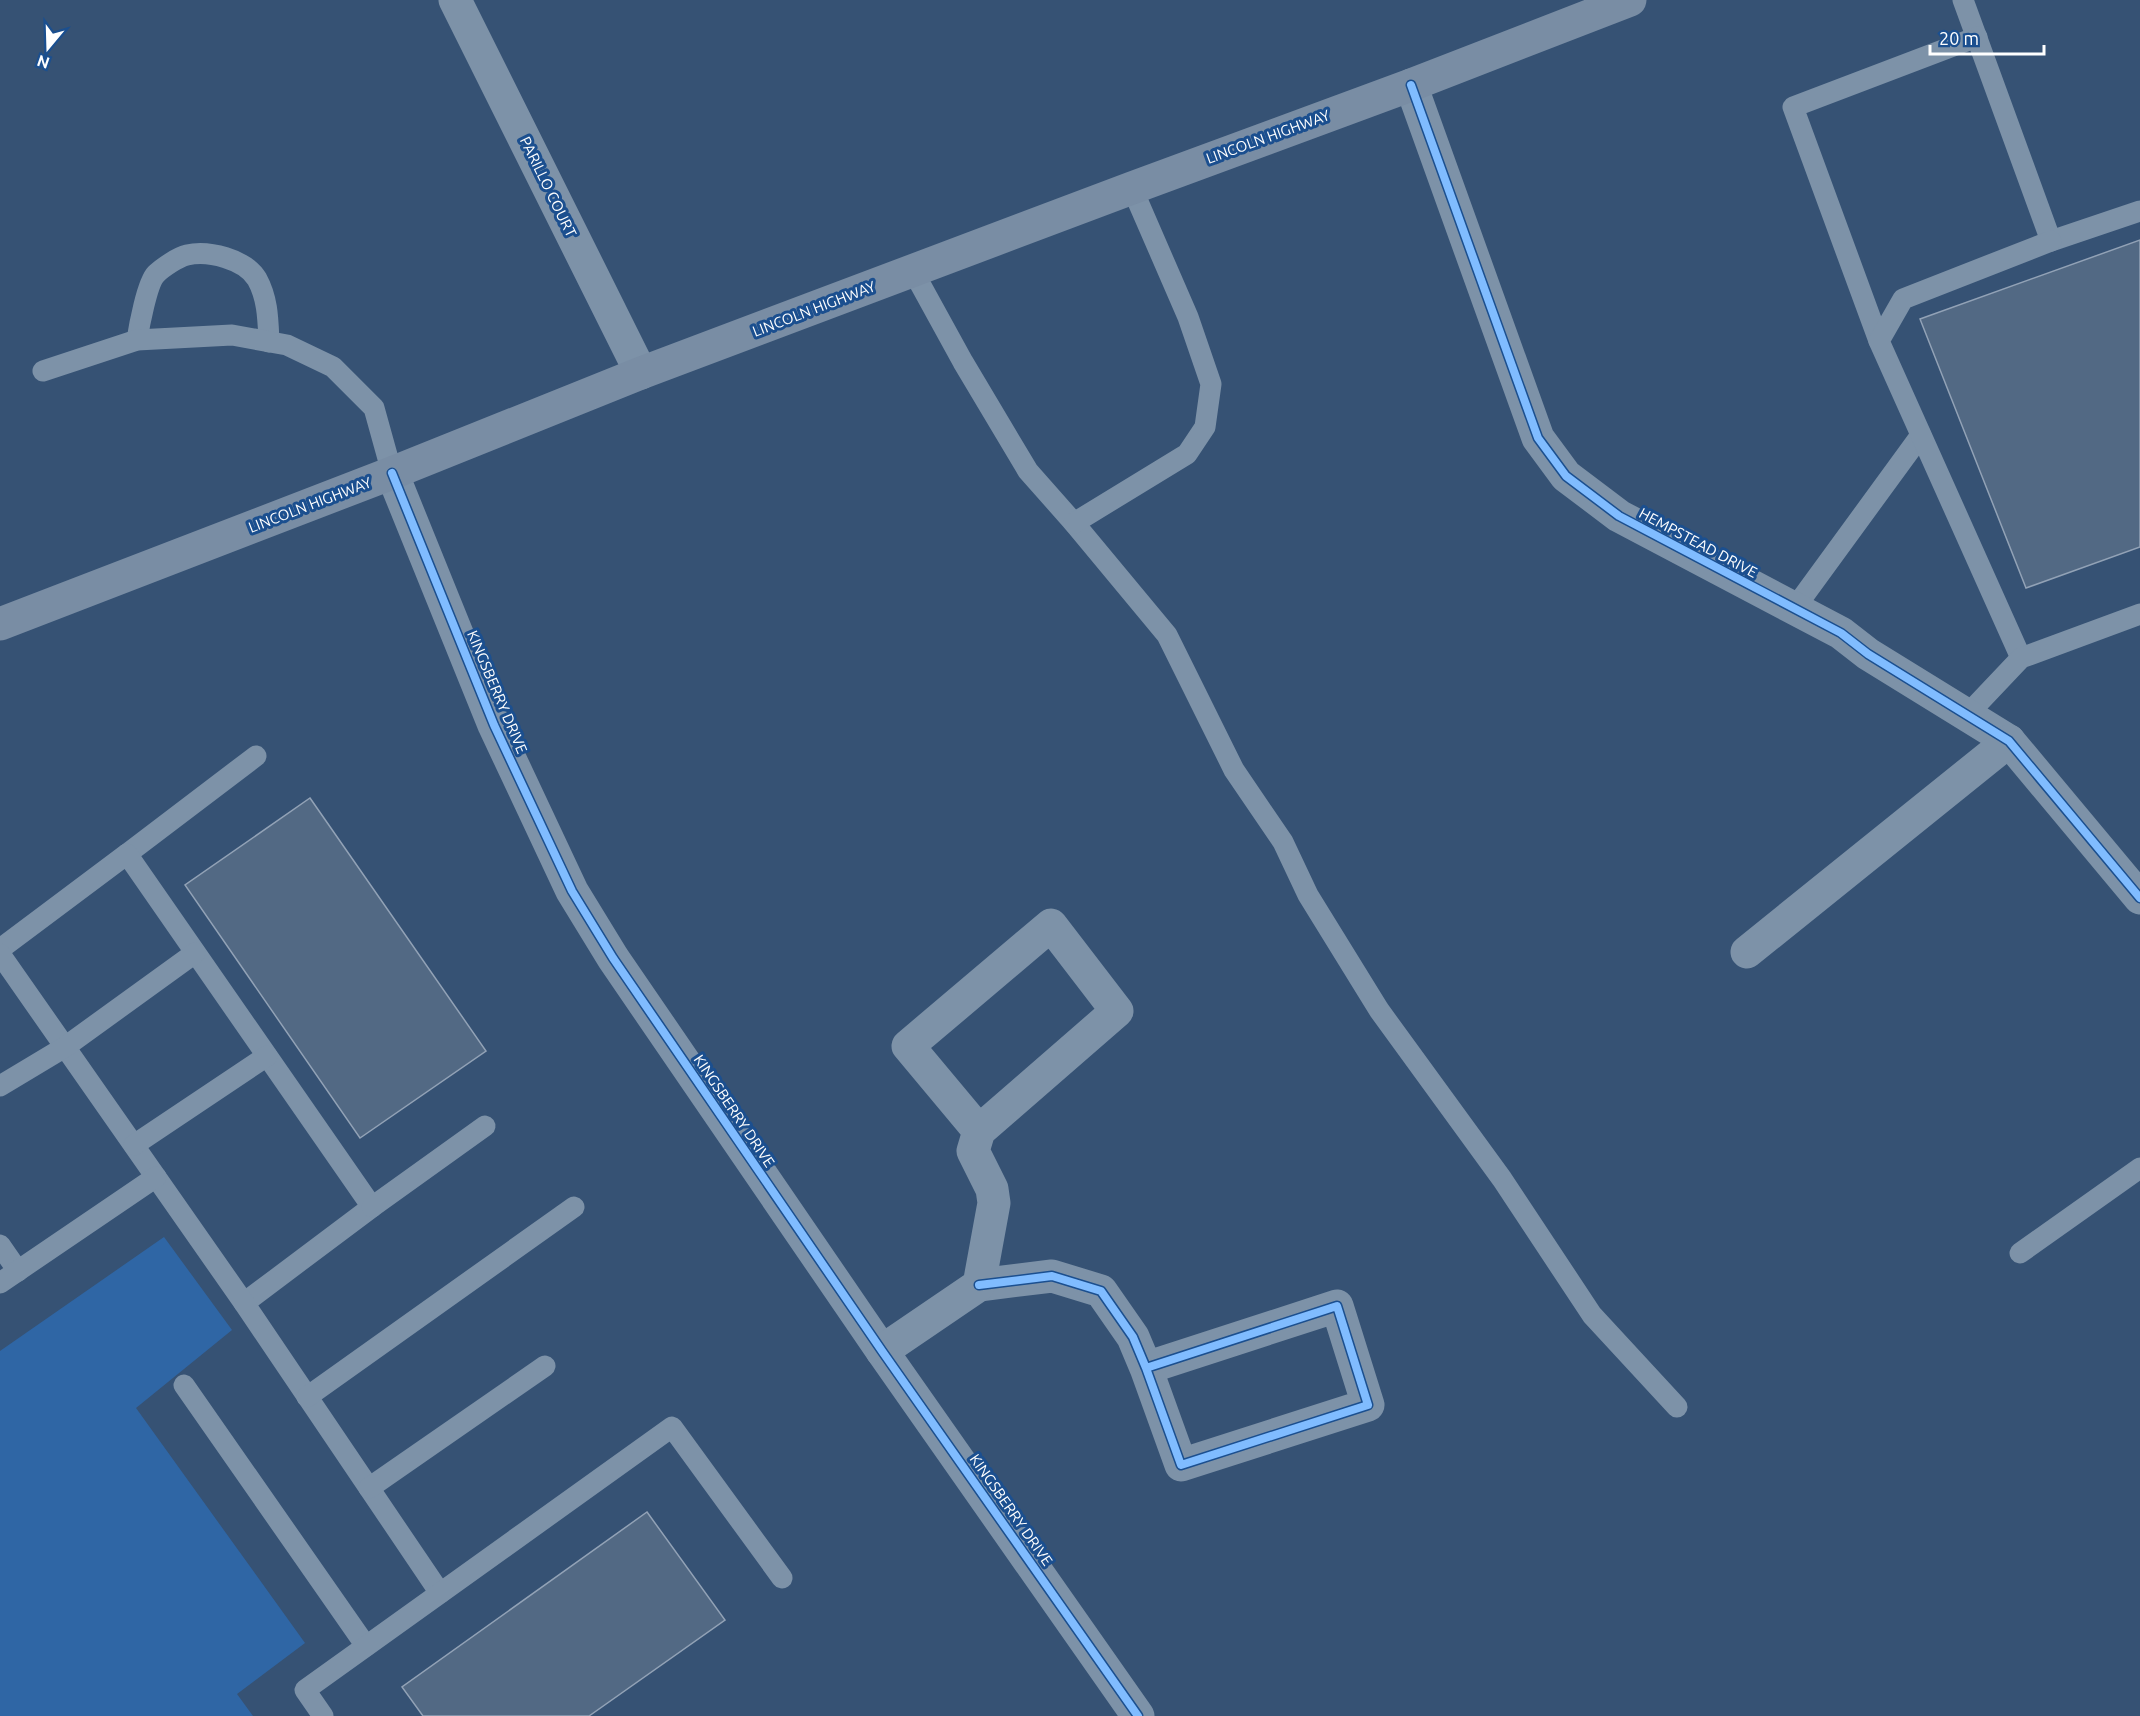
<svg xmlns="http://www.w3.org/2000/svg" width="2140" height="1716" font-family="Ubuntu,sans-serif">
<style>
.green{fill:#2f66a5}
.building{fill:#526984;stroke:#92a2b6;stroke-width:1.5}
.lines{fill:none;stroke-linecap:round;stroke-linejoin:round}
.lane{stroke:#7d92a8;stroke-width:21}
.street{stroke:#7d92a8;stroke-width:33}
.secondary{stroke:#798da4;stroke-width:33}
.cycleway-casing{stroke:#1b4f8f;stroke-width:11}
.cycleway{stroke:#80bcff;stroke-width:8}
.labels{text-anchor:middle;stroke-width:6;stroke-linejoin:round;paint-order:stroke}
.street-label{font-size:15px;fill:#fff;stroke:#1b4f8f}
</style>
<rect width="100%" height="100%" fill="#365274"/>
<polygon class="green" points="164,1237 232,1330 136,1408 305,1643 237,1694 253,1716 0,1716 0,1351"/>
<g class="building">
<polygon points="2140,240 2140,547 2026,588 1920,319"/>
<polygon points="310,798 486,1051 360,1138 185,885"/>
<polygon points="647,1512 725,1620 589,1716 423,1716 402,1687"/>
</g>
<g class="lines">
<g class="lane">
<polyline points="1963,0 2051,241 2140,211"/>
<polyline points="913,271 963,362 1028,471 1074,523 1167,635 1234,770 1283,842 1308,895 1379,1010 1502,1179 1592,1315 1677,1407"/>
<path d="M 137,340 C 139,327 147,283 156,274 C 162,268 178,257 187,255 C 208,250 245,259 257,279 C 268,299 268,320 269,342"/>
<polyline points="1879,341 1793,107 1977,37"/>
<polyline points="43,371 137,340 232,335 287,345 333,367 374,408 392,473"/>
<polyline points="1074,523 1187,454 1205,427 1211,384 1188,317 1132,188"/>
<polyline points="1794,609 1921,435"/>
<polyline points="2021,658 1879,341 1903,299 2051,241"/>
<polyline points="1967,715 2021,658 2140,614"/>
<polyline points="127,854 256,756"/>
<polyline points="0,949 127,854 372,1207 244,1303"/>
<polyline points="0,954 244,1303 440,1593"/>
<polyline points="0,1086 65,1047 195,953"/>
<polyline points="134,1145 267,1056"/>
<polyline points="372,1207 485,1126"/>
<polyline points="0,1245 18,1271"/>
<polyline points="2020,1253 2140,1168"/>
<polyline points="0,1283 156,1177"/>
<polyline points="184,1385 366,1646"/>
<polyline points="307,1397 574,1207"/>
<polyline points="369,1488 545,1366"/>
<polyline points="323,1716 305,1690 672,1427 782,1578"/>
</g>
<g class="street">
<polyline points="455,0 641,373"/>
<polyline points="1411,85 1538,438 1566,476 1619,516 1841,633 1868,654 2009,741 2140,898"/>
<polyline points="392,473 494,725 572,891 613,958 882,1351 1138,1716"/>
<polyline points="1747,952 2009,741"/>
<polyline points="979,1285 1052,1276 1101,1291 1133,1337 1146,1368 1337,1306 1368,1405 1181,1465 1146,1368"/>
<polyline points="882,1351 979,1285 994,1203 992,1189 973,1151 979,1131 1117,1011 1051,925 908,1046 979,1131"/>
</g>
<polyline class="secondary" points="0,624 392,473 641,373 1132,188 1411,85 1630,0"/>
<defs>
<g id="cycleway">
<polyline points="1411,85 1538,438 1566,476 1619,516 1841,633 1868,654 2009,741 2140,898"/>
<polyline points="392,473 494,725 572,891 613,958 882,1351 1138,1716"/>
<polyline points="979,1285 1052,1276 1101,1291 1133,1337 1146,1368 1337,1306 1368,1405 1181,1465 1146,1368"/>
</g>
</defs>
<use href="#cycleway" class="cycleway-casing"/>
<use href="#cycleway" class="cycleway"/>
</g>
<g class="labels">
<g class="street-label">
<text transform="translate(1268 137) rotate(-20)" y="5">LINCOLN HIGHWAY</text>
<text transform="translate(548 187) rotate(64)" y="5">PARILLO COURT</text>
<text transform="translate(814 309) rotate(-21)" y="5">LINCOLN HIGHWAY</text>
<text transform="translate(310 505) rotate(-21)" y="5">LINCOLN HIGHWAY</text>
<text transform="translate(1698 543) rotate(28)" y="5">HEMPSTEAD DRIVE</text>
<text transform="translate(497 692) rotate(67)" y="5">KINGSBERRY DRIVE</text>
<text transform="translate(734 1111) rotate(56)" y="5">KINGSBERRY DRIVE</text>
<text transform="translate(1011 1510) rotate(55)" y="5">KINGSBERRY DRIVE</text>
</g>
</g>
<g transform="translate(48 48) rotate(199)" stroke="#1b4f8f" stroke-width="4.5" paint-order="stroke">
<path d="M0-4.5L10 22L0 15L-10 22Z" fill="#ffffff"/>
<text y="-9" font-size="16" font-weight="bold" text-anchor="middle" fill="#ffffff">N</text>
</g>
<path d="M1930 45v9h114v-9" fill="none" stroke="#ffffff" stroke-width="3"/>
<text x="1939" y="45" font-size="18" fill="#ffffff" stroke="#1b4f8f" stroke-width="4.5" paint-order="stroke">20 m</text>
</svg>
